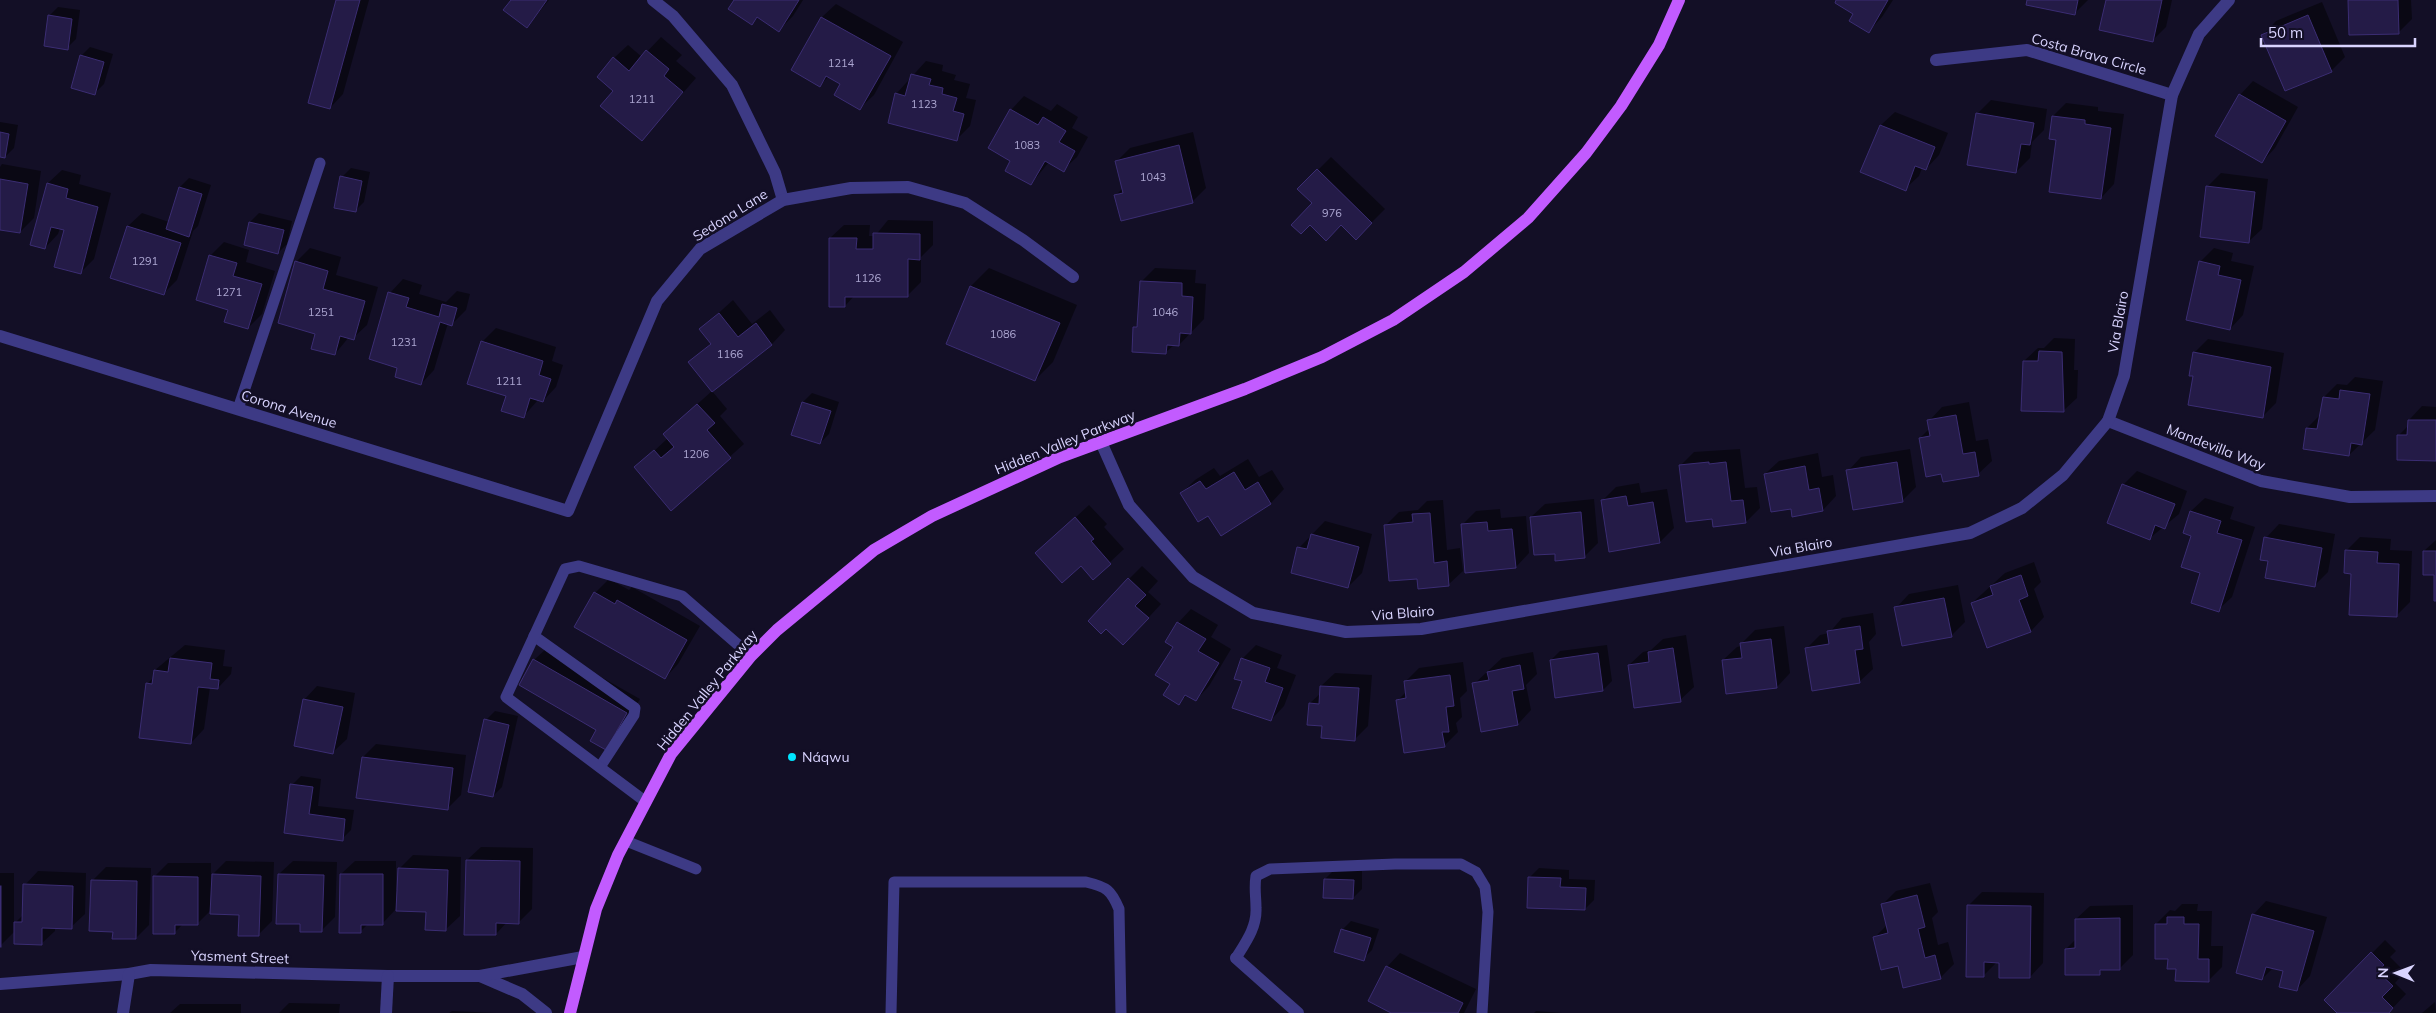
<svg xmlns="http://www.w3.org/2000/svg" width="2436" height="1013" font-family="Mulish,sans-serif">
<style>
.shadow{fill:#0007}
.building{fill:#241b47;stroke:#3b2d73}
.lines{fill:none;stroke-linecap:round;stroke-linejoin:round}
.lane{stroke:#3d3a85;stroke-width:11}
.street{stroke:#3d3a85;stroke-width:12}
.primary{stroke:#c25bff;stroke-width:12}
.poi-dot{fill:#00e5ff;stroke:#130f26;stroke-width:2}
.labels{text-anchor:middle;stroke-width:5;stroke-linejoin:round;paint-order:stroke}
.number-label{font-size:11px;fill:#aca6d1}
.street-label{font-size:14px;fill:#d9d4ff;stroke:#130f26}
.poi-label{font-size:14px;fill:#d9d4ff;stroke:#130f26;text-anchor:start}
</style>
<rect width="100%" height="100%" fill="#130f26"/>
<g class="shadow">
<polygon points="337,0 369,0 343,94 330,108"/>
<polygon points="512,0 549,0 527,26"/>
<polygon points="735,0 803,0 793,16 779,30 758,17 752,23"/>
<polygon points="1838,0 1893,0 1882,17 1869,31 1855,13"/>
<polygon points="2028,0 2088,0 2075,13"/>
<polygon points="2107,0 2172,0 2166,27 2152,41"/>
<polygon points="2350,0 2411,0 2412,19 2398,33"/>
<polygon points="2322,2 2345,57 2331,71 2263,35 2276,21"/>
<polygon points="836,4 903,42 874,95 860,108 842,84 829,76 820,85 793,70 822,17"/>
<polygon points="58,7 80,10 76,39 67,48 49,16"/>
<polygon points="661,37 682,55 676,61 696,78 642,140 615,91 614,58 628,45 642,57"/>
<polygon points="90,47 113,54 104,84 95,93 81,56"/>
<polygon points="926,61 943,65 942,71 956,75 954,80 970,84 966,98 976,100 970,126 956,140 896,94"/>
<polygon points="2253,81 2298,107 2275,148 2262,162 2240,95"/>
<polygon points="1024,96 1051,111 1057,104 1078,117 1072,128 1088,137 1077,157 1063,170 1049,162 1031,184 1012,161 1011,110"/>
<polygon points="1991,100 2047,109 2044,130 2032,142 2030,158 2016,172 1977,114"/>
<polygon points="2066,103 2098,107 2098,111 2124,114 2114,184 2101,198 2058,139 2053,116"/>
<polygon points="1895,112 1948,133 1939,155 1926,169 1922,168 1919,176 1905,189 1862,171 1881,125"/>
<polygon points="0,122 18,125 14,148 5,157 0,156"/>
<polygon points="1193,132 1206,188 1192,202 1116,195 1123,188 1117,161 1130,148"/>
<polygon points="1331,157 1385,209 1370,224 1314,203 1299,189"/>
<polygon points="2,164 41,171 34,218 20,232 0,228 0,167"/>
<polygon points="351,168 370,172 364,202 355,211 342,177"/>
<polygon points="62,170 81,175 79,184 111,193 94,259 80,273 66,229 60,228 58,234 45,248 48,183"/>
<polygon points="2221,173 2268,179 2262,229 2248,242 2208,186"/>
<polygon points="189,178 211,185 198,226 193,231 177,280 163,294 112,277 128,226 142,213 169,222 180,187"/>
<polygon points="259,213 292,221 287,244 278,253 250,222"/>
<polygon points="888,220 933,221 933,245 921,257 921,282 907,296 854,296 845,306 830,238 844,225 870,225 869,236 875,236"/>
<polygon points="224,242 249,250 246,262 275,271 262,314 248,328 229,309 210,256"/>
<polygon points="310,248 341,257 336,275 378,287 367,325 353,338 349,337 335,354 317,333 296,262"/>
<polygon points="2214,248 2233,253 2231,261 2254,266 2243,315 2230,329 2200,262"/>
<polygon points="989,268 1077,305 1053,362 1035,380 947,343 971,286"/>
<polygon points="1155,268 1196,270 1195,283 1206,284 1204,319 1179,345 1174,345 1166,352 1135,327 1139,323 1141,282"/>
<polygon points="403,279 422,285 419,294 446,302 457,291 470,294 466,310 452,324 448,323 434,370 421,384 399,367 390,293"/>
<polygon points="733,300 752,324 770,310 785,330 772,344 712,391 690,363 711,343 701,329"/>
<polygon points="496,328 556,347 552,361 563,365 556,387 543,401 538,400 523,417 507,396 482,342"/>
<polygon points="2054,338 2075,339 2074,370 2078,370 2077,398 2063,411 2024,361 2038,348 2044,348"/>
<polygon points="2208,339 2284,353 2276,403 2262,417 2194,375 2194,353"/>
<polygon points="2355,377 2383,381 2375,430 2349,455 2307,428 2321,414 2324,397 2337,384 2347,385"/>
<polygon points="712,391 727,409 720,416 744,444 671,509 636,468 668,438 664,434"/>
<polygon points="812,393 839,402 829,434 820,443 793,434 803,402"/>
<polygon points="1969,402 1976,441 1988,439 1992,461 1978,474 1943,472 1920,438 1930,428 1929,421 1942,407"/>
<polygon points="2422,406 2436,407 2436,460 2399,435 2409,425 2409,420"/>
<polygon points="1740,449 1745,488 1757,487 1760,508 1746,522 1713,517 1680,466 1694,452"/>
<polygon points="1910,449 1916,487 1903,500 1848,471 1861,457"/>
<polygon points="1818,453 1822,477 1833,475 1836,496 1823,510 1793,515 1792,507 1765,474 1779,461"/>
<polygon points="1248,459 1259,477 1272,470 1284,489 1271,503 1221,534 1209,514 1182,493 1195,480 1214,468 1220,476"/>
<polygon points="2137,471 2187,491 2179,514 2150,538 2123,485"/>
<polygon points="1639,483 1641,493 1667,489 1674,528 1660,542 1610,550 1602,501 1616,487"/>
<polygon points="2205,498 2234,507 2230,519 2255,527 2232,597 2218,610 2202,572 2193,535 2185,532 2191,511"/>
<polygon points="1594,499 1598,543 1584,557 1556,552 1531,517 1545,504"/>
<polygon points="1443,500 1447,550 1460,548 1463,571 1449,584 1419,587 1418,577 1385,526 1399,512 1418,510 1427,501"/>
<polygon points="1089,505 1107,524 1104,527 1124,549 1093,578 1081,564 1051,540"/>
<polygon points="1500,509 1501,518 1526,516 1529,553 1516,567 1462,525 1476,511"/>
<polygon points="1325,521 1372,534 1362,573 1348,587 1299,548"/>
<polygon points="2279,524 2335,534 2328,572 2314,586 2270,560 2266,538"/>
<polygon points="2360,537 2391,539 2390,550 2412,551 2410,602 2396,616 2353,573 2346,551"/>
<polygon points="2436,540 2436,599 2435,574 2424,551"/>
<polygon points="2034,562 2041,582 2034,589 2044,617 2031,631 1988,646 1972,603 2005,573"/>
<polygon points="1142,566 1158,581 1148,592 1161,604 1137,630 1129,579"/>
<polygon points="609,579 629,590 632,587 700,626 678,664 665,678 576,626 595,593"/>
<polygon points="1958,585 1965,622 1951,636 1896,608 1909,594"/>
<polygon points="1191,609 1218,625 1211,637 1231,649 1209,686 1196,700 1187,695 1178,704 1172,683 1174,646 1178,623"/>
<polygon points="1873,613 1876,634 1869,642 1873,669 1859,682 1806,649 1820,635 1829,633 1842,618"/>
<polygon points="1784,626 1790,673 1777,687 1723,660 1737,647 1742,646 1741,644 1755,630"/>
<polygon points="1686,635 1694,687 1680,700 1629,665 1643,652 1651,650 1663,639"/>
<polygon points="185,645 225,650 223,666 232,667 231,674 218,688 210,687 204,729 191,743 147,684 155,676 155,670"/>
<polygon points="1256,645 1282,655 1277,668 1296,675 1284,706 1271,720 1243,681 1242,659"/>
<polygon points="1607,645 1612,681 1603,690 1551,660 1560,651"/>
<polygon points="548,647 640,699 619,735 598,729 534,660"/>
<polygon points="1533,652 1537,674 1526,685 1531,710 1518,724 1474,684 1502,658"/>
<polygon points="1463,662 1467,691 1460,698 1462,717 1456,723 1458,732 1444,746 1398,700 1407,691 1405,682 1419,668"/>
<polygon points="1335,673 1372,675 1368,726 1355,739 1323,725 1310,703 1321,693 1321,686"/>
<polygon points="317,686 355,693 347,739 333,752 304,700"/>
<polygon points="495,711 518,716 502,787 493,796 486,720"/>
<polygon points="376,744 466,755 461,795 448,808 363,757"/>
<polygon points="301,776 321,779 318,806 354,810 351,830 342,839 286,832 292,785"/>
<polygon points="481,847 533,848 532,909 518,923 507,922 496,934 467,860"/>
<polygon points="413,855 461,857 460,916 446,929 427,910 396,909 382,924 368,924 360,932 341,874 355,861 396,861 396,890 398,890 399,869"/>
<polygon points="226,861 274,862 272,921 258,935 240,914 211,910 197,924 183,924 174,933 154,877 168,863 211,863 211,876"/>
<polygon points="293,861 337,862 335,917 321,931 301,923 279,874"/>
<polygon points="106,867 151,868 149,925 136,938 114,930 92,881"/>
<polygon points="1539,868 1569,870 1569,879 1595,880 1594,900 1585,909 1530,877"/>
<polygon points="1334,870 1362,871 1362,889 1353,898 1325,879"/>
<polygon points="38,871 86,873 85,914 71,927 55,927 55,931 41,944 15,931 0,946 0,873 14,873 14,924 24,914 25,885"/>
<polygon points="1930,883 1938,912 1932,918 1938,945 1948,942 1954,964 1940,978 1875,937 1887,925 1883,904 1896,891"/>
<polygon points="1982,892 2044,893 2043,963 2030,977 2001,961 1997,962 1983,976 1968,906"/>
<polygon points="2266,901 2327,917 2310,976 2297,990 2284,970 2274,967 2262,979 2253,915"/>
<polygon points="2182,904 2198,904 2197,911 2212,911 2211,946 2223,946 2222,967 2208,981 2177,968 2169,958 2156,924 2170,910 2175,911"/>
<polygon points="2133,905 2133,955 2119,969 2104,968 2099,973 2066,949 2076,939 2076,919 2090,906"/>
<polygon points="1351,921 1379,929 1372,950 1363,959 1342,930"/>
<polygon points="2385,940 2396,951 2390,957 2405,972 2395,983 2406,994 2388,1013 2339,1013 2326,1000"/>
<polygon points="1400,953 1476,989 1464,1013 1394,1013 1387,967"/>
<polygon points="2435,1002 2436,1013 2422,1013"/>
<polygon points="289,1003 340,1004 339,1013 279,1013"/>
<polygon points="180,1004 241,1004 241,1013 170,1013"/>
<polygon points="452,1011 496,1013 449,1013"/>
<polygon points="1536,1011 1562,1013 1534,1013"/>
</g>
<g class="building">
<polygon points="336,0 360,0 330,109 308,103"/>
<polygon points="511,0 547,0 527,28 503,10"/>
<polygon points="734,0 799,0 779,32 757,17 752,25 728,9"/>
<polygon points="1836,0 1888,0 1869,33 1849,21 1853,14 1835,3"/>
<polygon points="2027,0 2078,0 2075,15 2026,5"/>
<polygon points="2106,0 2162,0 2153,42 2099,30"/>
<polygon points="2348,0 2398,0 2399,34 2349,35"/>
<polygon points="48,15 72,19 68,50 44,46"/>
<polygon points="2308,15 2332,72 2285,91 2261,35"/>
<polygon points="821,17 891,56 860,110 834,95 840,84 826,76 820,87 791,70"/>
<polygon points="646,50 669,69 664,76 683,92 642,141 600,106 613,91 597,77 613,57 629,71"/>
<polygon points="80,55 104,62 95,95 71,88"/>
<polygon points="911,74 931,79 929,85 943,88 942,94 957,98 953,111 964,114 957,141 888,123 895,93 905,96"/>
<polygon points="2239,94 2286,121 2262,163 2215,136"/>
<polygon points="1010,109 1038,125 1043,117 1066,131 1059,142 1075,151 1064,172 1045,161 1031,185 1005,171 1010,161 988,148"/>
<polygon points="1976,113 2034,123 2030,145 2021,144 2016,173 1967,165"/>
<polygon points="2052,116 2085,120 2085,124 2111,128 2101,199 2049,192 2056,140 2049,139"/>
<polygon points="1880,125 1935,147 1926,170 1915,166 1906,191 1860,172"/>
<polygon points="0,132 9,134 5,158 0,157"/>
<polygon points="1179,145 1193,203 1121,221 1114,195 1123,193 1115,161"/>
<polygon points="1317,169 1372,223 1356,240 1341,225 1326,241 1310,225 1301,234 1291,225 1312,203 1297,189"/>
<polygon points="340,176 362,181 356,212 334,208"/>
<polygon points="0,179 28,184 20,233 0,230"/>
<polygon points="47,183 68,189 66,198 98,207 81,274 54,267 64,230 51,227 45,249 30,245"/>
<polygon points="2206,186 2255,192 2249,243 2200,237"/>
<polygon points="179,187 202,194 189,237 166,229"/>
<polygon points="249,222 284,230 278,254 244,245"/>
<polygon points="127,226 181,243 164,295 110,278"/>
<polygon points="873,233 920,234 920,260 908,259 908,297 845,297 845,307 829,307 829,238 857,238 856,249 873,249"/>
<polygon points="209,255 237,263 233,276 262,284 248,329 224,322 228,310 196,300"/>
<polygon points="295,261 328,271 323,289 365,301 354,340 340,336 335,355 311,349 315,334 278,323"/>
<polygon points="2199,261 2220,266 2218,275 2241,280 2230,330 2186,320"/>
<polygon points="1140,281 1182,283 1182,296 1193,297 1191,334 1180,333 1179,346 1167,345 1166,354 1132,352 1133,327 1137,327"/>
<polygon points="970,286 1060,323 1035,381 946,344"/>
<polygon points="388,292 409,298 406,307 439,317 442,304 457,308 452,326 440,322 421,385 395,377 397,368 369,359"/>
<polygon points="719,313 738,337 756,323 772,345 712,392 688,362 711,344 699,329"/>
<polygon points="481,341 543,361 539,375 551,379 543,402 530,398 524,418 501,411 506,396 467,384"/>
<polygon points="2039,351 2062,352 2064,412 2021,411 2023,361 2038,361"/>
<polygon points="2193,352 2271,367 2263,418 2188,405 2193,376 2189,376"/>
<polygon points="2340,390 2370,394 2362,445 2351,443 2349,456 2303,449 2306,428 2317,429 2323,397 2339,399"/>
<polygon points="802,402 831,411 820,444 791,435"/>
<polygon points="697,404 715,423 707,430 731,458 671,511 634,467 654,450 661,458 674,447 663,434"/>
<polygon points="1956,415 1963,454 1975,452 1979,476 1943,482 1941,474 1926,477 1919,438 1930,436 1927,420"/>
<polygon points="2408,420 2436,420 2436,461 2397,460 2397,435 2407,435"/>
<polygon points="1709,462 1709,464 1726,462 1731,501 1743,500 1746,523 1713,527 1712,519 1686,522 1679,465"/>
<polygon points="1897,462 1903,502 1853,510 1846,470"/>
<polygon points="1805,466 1809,490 1819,488 1823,511 1792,517 1791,509 1771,512 1764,474"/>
<polygon points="1234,472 1245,490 1258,482 1271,504 1221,536 1208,516 1198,522 1180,493 1200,481 1206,489"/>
<polygon points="2122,484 2175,504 2165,529 2155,525 2150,540 2107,523"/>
<polygon points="1626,496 1628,506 1653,502 1660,543 1609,552 1601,500"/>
<polygon points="2190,511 2221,521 2217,533 2242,540 2219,612 2191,603 2200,573 2181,567 2191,536 2183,533"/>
<polygon points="1581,512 1585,558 1555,561 1555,554 1534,555 1530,517"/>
<polygon points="1430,513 1434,563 1447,561 1449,586 1418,589 1417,579 1389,581 1384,525 1413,522 1412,514"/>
<polygon points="1075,517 1094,539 1091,541 1111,564 1093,580 1081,566 1062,583 1035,553"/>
<polygon points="1487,522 1488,531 1512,529 1516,568 1465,573 1461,524"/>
<polygon points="1311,534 1359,547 1348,588 1291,573 1297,547 1307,549"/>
<polygon points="2264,537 2322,548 2315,587 2265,578 2268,561 2260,560"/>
<polygon points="2345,550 2378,552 2377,563 2399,564 2397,617 2349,615 2351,574 2344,573"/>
<polygon points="2423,551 2436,551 2436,601 2434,601 2434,575 2423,575"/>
<polygon points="2021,575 2028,596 2019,600 2031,632 1987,648 1971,603 1993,595 1990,586"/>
<polygon points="1128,578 1146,595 1135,606 1149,618 1123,645 1106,629 1101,634 1088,621"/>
<polygon points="594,592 615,604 617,600 687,640 665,679 574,627"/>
<polygon points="1944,598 1952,637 1902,646 1894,607"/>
<polygon points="1177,622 1206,639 1198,651 1219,663 1196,701 1185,695 1179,705 1163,695 1170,684 1155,675 1173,647 1165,642"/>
<polygon points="1860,626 1863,649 1855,650 1860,683 1812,691 1805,648 1829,644 1827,631"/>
<polygon points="1771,639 1777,688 1726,694 1722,660 1742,658 1740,643"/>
<polygon points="1673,648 1681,702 1634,708 1628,665 1649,662 1648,652"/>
<polygon points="1598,653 1603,691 1555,698 1550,660"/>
<polygon points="170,658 212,663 210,679 219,680 218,689 198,687 191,744 139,738 146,683 152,684 154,670 168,672"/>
<polygon points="1241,658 1270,668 1265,682 1283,688 1271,721 1232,708 1242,681 1234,679"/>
<polygon points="533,659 627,713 606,750 590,741 596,730 519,685"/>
<polygon points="1520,665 1524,689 1512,691 1518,725 1481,732 1472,683 1489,680 1487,672"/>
<polygon points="1450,675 1454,706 1446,707 1449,732 1442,732 1445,747 1404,753 1396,700 1406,698 1404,681"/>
<polygon points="1320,686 1359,688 1355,741 1321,738 1322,726 1307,725 1309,703 1319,704"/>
<polygon points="303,699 343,707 333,754 294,746"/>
<polygon points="484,719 509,725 493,797 468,792"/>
<polygon points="362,757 453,768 448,810 356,798"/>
<polygon points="290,784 313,787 309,814 345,819 343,841 284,833"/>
<polygon points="466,860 520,861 519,924 496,923 496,935 464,935"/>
<polygon points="398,868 448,870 446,931 425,930 426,912 396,911"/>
<polygon points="212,874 261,876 259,936 238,936 239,915 210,914"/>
<polygon points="278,874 324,875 322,932 300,932 300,924 276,924"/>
<polygon points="340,874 383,874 383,925 361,925 361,933 339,933"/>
<polygon points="153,876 198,877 198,925 175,925 175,934 153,934"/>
<polygon points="1528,877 1561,878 1560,887 1586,888 1585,910 1527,908"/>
<polygon points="1324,879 1354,880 1353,899 1323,898"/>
<polygon points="91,880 137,881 136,939 112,939 113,932 89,931"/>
<polygon points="23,884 73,886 72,929 42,928 42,945 14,944 14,922 22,922"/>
<rect x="0" y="886" width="1" height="61"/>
<polygon points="1917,895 1925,927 1918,929 1925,958 1935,955 1941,979 1903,988 1898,966 1881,970 1873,937 1888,933 1881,904"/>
<polygon points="1967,905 2031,906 2030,978 1999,978 1999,963 1984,962 1984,977 1966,977"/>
<polygon points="2252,914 2314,931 2297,991 2279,987 2283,971 2266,967 2262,980 2236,973"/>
<polygon points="2167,917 2184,917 2184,924 2199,924 2198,959 2209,959 2209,982 2175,981 2176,969 2167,969 2168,959 2155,959 2155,924 2167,924"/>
<polygon points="2120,918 2120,970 2100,970 2100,975 2065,975 2065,949 2075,948 2075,919"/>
<polygon points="1341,929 1371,938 1364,961 1334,952"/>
<polygon points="2371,952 2384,965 2377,971 2393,986 2382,997 2393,1008 2389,1013 2337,1013 2324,1000"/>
<polygon points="1386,966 1463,1003 1458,1013 1391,1013 1368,1001"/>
</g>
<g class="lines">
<g class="lane">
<polyline points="238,409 320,163"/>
<polyline points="534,636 635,708 634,715 600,767"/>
<polyline points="646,802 506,697 565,569 579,566 682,596 751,656"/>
<polyline points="626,841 696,869"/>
<path d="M 1236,958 C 1246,942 1257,927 1256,908 C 1256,896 1254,888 1256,876 L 1270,869 L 1395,864 L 1461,864 L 1476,872 L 1485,887 L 1488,912 L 1482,1013"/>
<path d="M 891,1013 L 894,882 L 1086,882 C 1107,887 1111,890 1119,909 L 1121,1013"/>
</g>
<g class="street">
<polyline points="653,0 673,16 732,85 775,173 783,200"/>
<polyline points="1936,60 2027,50 2172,95"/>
<polyline points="0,336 568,511 657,301 700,249 783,200 851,188 908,187 965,203 1023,240 1073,277"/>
<polyline points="2108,421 2261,481 2350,497 2436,496"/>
<polyline points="1101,442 1129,505 1193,577 1253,613 1346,632 1421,629 1970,533 2022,508 2063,475 2108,421 2124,376 2172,95 2199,34 2229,0"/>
<polyline points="1236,958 1298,1013"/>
<polyline points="480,976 522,994 546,1013"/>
<polyline points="0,984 129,974 151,970 388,976 480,976 583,957"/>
<polyline points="123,1013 129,974"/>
<polyline points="386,1013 388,976"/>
</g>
<polyline class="primary" points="570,1013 596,909 618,855 671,754 751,656 777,630 874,550 932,516 1060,457 1245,389 1322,357 1393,320 1464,272 1528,218 1586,153 1621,106 1659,45 1679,0"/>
</g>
<circle class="poi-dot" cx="792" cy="757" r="5"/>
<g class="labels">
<g class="number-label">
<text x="841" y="67">1214</text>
<text x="642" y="103">1211</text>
<text x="924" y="108">1123</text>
<text x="1027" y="149">1083</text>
<text x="1153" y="181">1043</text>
<text x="1332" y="217">976</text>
<text x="145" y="265">1291</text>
<text x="868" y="282">1126</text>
<text x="229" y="296">1271</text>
<text x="321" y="316">1251</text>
<text x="1165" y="316">1046</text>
<text x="1003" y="338">1086</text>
<text x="404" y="346">1231</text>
<text x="730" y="358">1166</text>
<text x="509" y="385">1211</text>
<text x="696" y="458">1206</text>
</g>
<g class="street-label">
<text transform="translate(2089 54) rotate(16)" y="5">Costa Brava Circle</text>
<text transform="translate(730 215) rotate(-32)" y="5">Sedona Lane</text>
<text transform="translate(2118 322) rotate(-80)" y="5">Via Blairo</text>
<text transform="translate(289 409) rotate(17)" y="5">Corona Avenue</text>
<text transform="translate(1065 442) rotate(-22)" y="5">Hidden Valley Parkway</text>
<text transform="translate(2216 447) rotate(21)" y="5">Mandevilla Way</text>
<text transform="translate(1801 547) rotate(-10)" y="5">Via Blairo</text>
<text transform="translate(1403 613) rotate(-5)" y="5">Via Blairo</text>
<text transform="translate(707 690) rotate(-51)" y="5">Hidden Valley Parkway</text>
<text transform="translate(240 957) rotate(2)" y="5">Yasment Street</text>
</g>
<g class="poi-label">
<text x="802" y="762">Náqwu</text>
</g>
</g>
<g transform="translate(2396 973) rotate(271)" stroke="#130f26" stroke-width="4" paint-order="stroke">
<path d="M0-4L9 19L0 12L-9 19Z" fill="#d9d4ff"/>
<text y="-8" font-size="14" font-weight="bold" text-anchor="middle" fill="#d9d4ff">N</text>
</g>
<path d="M2261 38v8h154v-8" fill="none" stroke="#d9d4ff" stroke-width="2.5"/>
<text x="2268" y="38" font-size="15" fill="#d9d4ff" stroke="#130f26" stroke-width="4" paint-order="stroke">50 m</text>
</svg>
